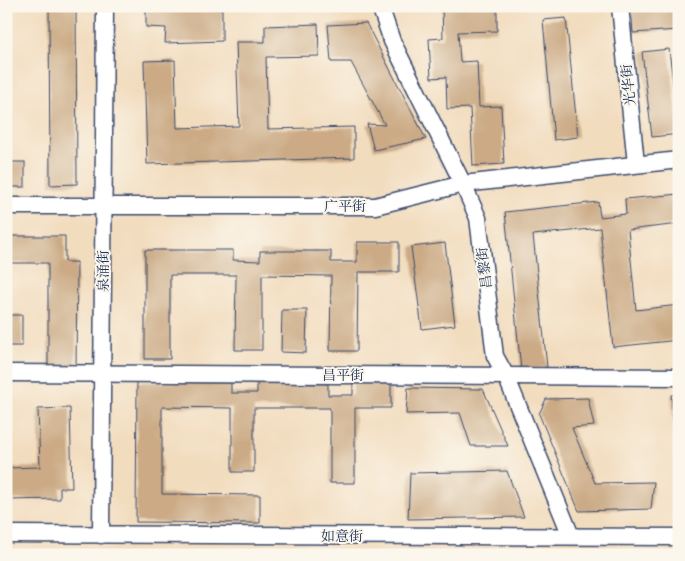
<svg xmlns="http://www.w3.org/2000/svg" width="685" height="561" font-family="'Libre Caslon Text','Noto Serif SC',serif">
<style>
.building{fill:#cbaa85}
.lines{fill:none;stroke-linecap:round;stroke-linejoin:round}
.minor-casing{stroke:#3b496c;stroke-width:19}
.minor{stroke:#fff;stroke-width:16}
.labels{text-anchor:middle;stroke-width:4;stroke-linejoin:round;paint-order:stroke}
.street-label{font-size:14px;fill:#1b2f5e;stroke:#fbf7ec}
</style>
<rect width="100%" height="100%" fill="#fbf7ec"/>
<filter id="ink" filterUnits="userSpaceOnUse"><feTurbulence type="fractalNoise" baseFrequency=".02" numOctaves="2"/><feDisplacementMap in="SourceGraphic" scale="10" xChannelSelector="R" yChannelSelector="G"/><feConvolveMatrix kernelMatrix="1 2 1 2 8 2 1 2 1" color-interpolation-filters="sRGB"/></filter>
<filter id="wash" filterUnits="userSpaceOnUse"><feTurbulence type="fractalNoise" baseFrequency=".0096" numOctaves="4" result="noise"/><feDisplacementMap in="SourceGraphic" scale="20" xChannelSelector="R" yChannelSelector="G"/><feGaussianBlur stdDeviation="1.12" result="paint"/><feColorMatrix in="noise" values="0 0 0 0 0 0 0 0 0 0 0 0 0 0 0 0 0 1.4 0 .05"/><feComposite in="paint" operator="in"/></filter>
<g filter="url(#wash)">
<rect width="100%" height="100%" fill="#f2dcbe"/>
<g id="blocks">
<g class="building">
<polygon points="49,6 76,6 77,184 50,185"/>
<polygon points="146,6 222,9 222,41 165,43 166,28 146,27"/>
<polygon points="442,6 497,6 497,31 458,32 460,62 477,61 479,107 501,106 504,164 473,166 470,108 447,109 446,77 431,78 429,39 443,38"/>
<polygon points="659,6 679,6 679,30 633,33 631,8"/>
<polygon points="566,18 578,137 554,140 543,20"/>
<polygon points="366,23 426,139 374,150 367,124 385,125 351,62 331,62 328,25"/>
<polygon points="318,24 319,56 266,57 268,129 354,127 354,158 147,164 144,61 175,60 177,128 239,126 236,42 265,42 265,26"/>
<polygon points="669,49 679,134 652,137 642,52"/>
<rect x="6" y="162" width="19" height="25"/>
<polygon points="679,194 679,224 628,230 636,310 679,305 679,340 613,347 600,228 533,235 547,367 521,370 505,212 598,202 600,217 626,214 625,199"/>
<polygon points="6,236 65,236 65,262 77,262 76,369 48,369 48,263 6,263"/>
<polygon points="357,242 399,242 399,272 358,272 357,351 330,351 331,276 262,275 262,350 235,350 236,275 170,275 170,359 145,359 145,250 233,250 233,260 260,261 260,251 331,251 331,262 357,262"/>
<polygon points="445,243 455,325 422,329 411,247"/>
<polygon points="282,310 307,310 306,353 281,352"/>
<rect x="6" y="315" width="16" height="31"/>
<polygon points="137,382 231,383 231,393 257,393 257,383 328,384 328,395 353,395 353,383 391,383 391,408 355,408 355,483 330,483 330,408 254,408 254,472 232,472 232,408 162,407 162,494 260,495 260,523 136,522"/>
<polygon points="408,388 483,389 508,446 471,446 460,413 406,414"/>
<polygon points="679,394 679,461 677,462 671,395"/>
<polygon points="588,398 594,426 572,428 595,483 654,482 651,509 579,511 539,414 546,399"/>
<polygon points="70,408 72,488 60,488 60,499 6,500 6,468 40,467 38,409"/>
<polygon points="507,471 524,517 408,519 410,473"/>
</g>
</g>
</g>
<g filter="url(#ink)">
<use href="#blocks" fill-opacity="0" stroke="#3b496c" stroke-width="1"/>
<g class="lines">
<defs>
<g id="minor">
<polyline points="380,6 392,41 463,184 478,218 495,356 506,376 571,536"/>
<polyline points="620,6 636,164"/>
<polyline points="6,206 375,206 463,184 679,160"/>
<polyline points="6,373 679,377"/>
<polyline points="6,534 679,537"/>
<polyline points="101,535 105,6"/>
</g>
</defs>
<use href="#minor" class="minor-casing"/>
<use href="#minor" class="minor"/>
</g>
</g>
<g class="labels">
<g class="street-label">
<text transform="translate(628 85) rotate(-96)" y="5">光华街</text>
<text x="345" y="211">广平街</text>
<text transform="translate(484 268) rotate(-97)" y="5">昌黎街</text>
<text transform="translate(103 271) rotate(-90)" y="5">泉涌街</text>
<text x="343" y="380">昌平街</text>
<text x="342" y="541">如意街</text>
</g>
</g>
<rect width="685" height="561" fill="none" stroke="#fbf7ec" stroke-width="25"/>
</svg>
